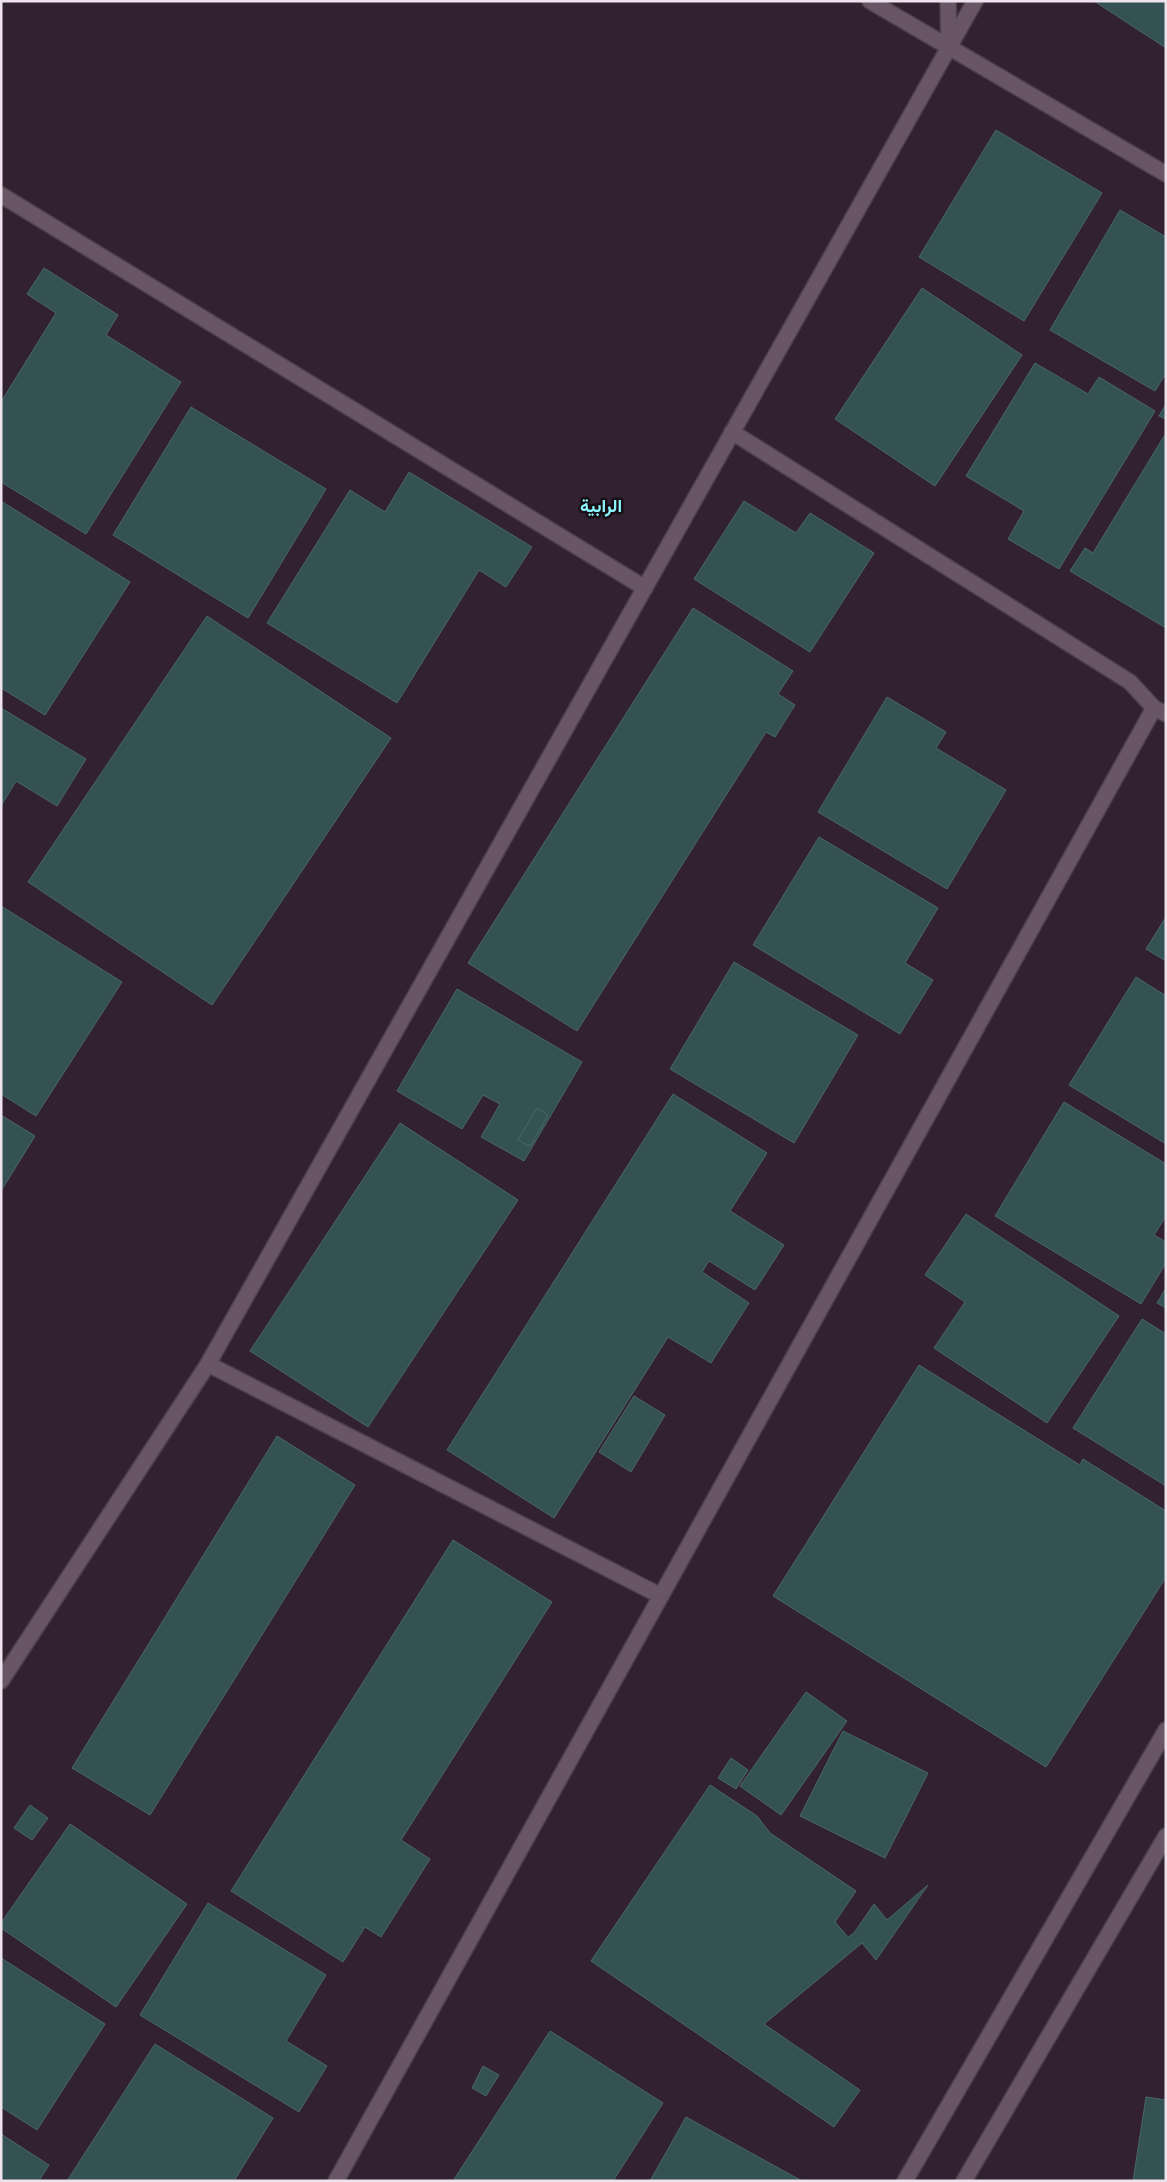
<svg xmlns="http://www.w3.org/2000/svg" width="1167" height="2182" font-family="'Nunito Sans',Vazirmatn,sans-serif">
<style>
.building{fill:#345153;stroke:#496769}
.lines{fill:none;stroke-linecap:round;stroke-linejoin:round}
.minor-casing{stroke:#4d3f4c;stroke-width:18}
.minor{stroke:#685666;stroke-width:15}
.labels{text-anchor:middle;stroke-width:5;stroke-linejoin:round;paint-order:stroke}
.neighbourhood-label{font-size:18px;font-weight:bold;fill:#8cf7fe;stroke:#160f15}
</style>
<rect width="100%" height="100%" fill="#322231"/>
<g class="building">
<polygon points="1094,1 1166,1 1166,48"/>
<polygon points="996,130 1102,193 1024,321 919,257"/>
<polygon points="1120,210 1166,237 1166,373 1155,391 1050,330"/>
<polygon points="44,268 118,315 106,335 181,382 86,534 1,482 1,402 56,313 27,294"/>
<polygon points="922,288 1022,355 935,486 835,419"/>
<polygon points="1035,363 1088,394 1099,377 1155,411 1059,569 1008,539 1024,511 966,476"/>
<polygon points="1166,404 1166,419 1159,416"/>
<polygon points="191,407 326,489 248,618 113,535"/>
<polygon points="1166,433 1166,628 1070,571 1085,548 1093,553"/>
<polygon points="409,472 532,547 506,587 479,570 397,703 267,623 350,490 385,512"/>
<polygon points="1,501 130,582 45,715 1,688"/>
<polygon points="744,501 796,533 810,513 874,553 810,652 694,579"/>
<polygon points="693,608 793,671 778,694 795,705 775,737 766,732 577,1031 468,963"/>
<polygon points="207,616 391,738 212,1005 28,882"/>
<polygon points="887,697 946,732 936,748 1006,790 947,889 818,812"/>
<polygon points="1,708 86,759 57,806 16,781 1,806"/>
<polygon points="819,837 938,908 905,963 933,980 900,1034 753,945"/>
<polygon points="1,906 122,982 36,1116 1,1094"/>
<polygon points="1166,917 1166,961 1146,949"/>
<polygon points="734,962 858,1035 794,1143 670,1069"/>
<polygon points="1136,977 1166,996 1166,1144 1069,1085"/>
<polygon points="457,989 582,1062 524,1161 481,1137 500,1104 483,1095 462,1129 397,1091"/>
<polygon points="673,1094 767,1153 730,1211 784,1245 755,1290 709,1261 702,1272 749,1303 711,1363 668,1337 554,1518 447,1450"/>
<polygon points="1064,1102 1166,1164 1166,1216 1154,1235 1166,1242 1166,1263 1141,1304 995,1216"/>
<polygon points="537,1108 548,1115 530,1146 518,1140"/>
<polygon points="1,1115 35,1136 1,1191"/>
<polygon points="400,1123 518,1200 368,1427 250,1351"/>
<polygon points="966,1214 1119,1316 1047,1423 934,1348 965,1302 925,1275"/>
<polygon points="1166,1288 1166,1308 1157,1303"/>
<polygon points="1142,1319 1166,1334 1166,1486 1073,1428"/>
<polygon points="919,1365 1080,1465 1083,1459 1166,1511 1166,1577 1046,1767 773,1596"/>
<polygon points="634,1396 665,1415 631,1472 599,1452"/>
<polygon points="277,1436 355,1485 150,1815 72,1768"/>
<polygon points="453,1540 552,1602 401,1840 430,1859 381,1937 365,1927 343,1962 231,1891"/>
<polygon points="806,1692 847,1721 781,1815 740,1786"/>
<polygon points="843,1731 928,1773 885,1858 800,1816"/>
<polygon points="731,1758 748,1770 736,1789 718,1778"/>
<polygon points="710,1785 757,1816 770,1833 856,1891 835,1922 848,1937 854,1933 874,1904 887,1920 928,1885 876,1960 862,1943 764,2024 860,2090 834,2127 591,1961"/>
<polygon points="30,1805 48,1818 32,1840 14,1828"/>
<polygon points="70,1824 187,1904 116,2007 1,1928 1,1923"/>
<polygon points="208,1903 326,1975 286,2041 327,2066 299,2112 140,2015"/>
<polygon points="1,1958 105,2024 37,2130 1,2107"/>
<polygon points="550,2031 663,2103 613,2181 453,2181"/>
<polygon points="155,2044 273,2118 234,2181 67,2181"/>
<polygon points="483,2066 499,2075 486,2096 472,2088"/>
<polygon points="1146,2097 1166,2100 1166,2181 1133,2181"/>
<polygon points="686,2117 802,2181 650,2181"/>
<polygon points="1,2134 49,2165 39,2181 1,2181"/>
</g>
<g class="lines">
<defs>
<g id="minor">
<polyline points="870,1 1166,174"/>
<polyline points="948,1 949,46"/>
<polyline points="1,195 645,588"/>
<polyline points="732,432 1130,682 1154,708 1166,714"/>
<polyline points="208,1364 661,1596"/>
<polyline points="1,1681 208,1364 975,1"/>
<polyline points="336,2181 1154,708"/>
<polyline points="905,2181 1166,1730"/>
<polyline points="964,2181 1166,1836"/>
</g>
</defs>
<use href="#minor" class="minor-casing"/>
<use href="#minor" class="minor"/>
</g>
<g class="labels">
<g class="neighbourhood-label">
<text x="601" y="512">الرابية</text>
</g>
</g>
<rect width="1167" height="2182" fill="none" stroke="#eee3ed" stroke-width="5"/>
</svg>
